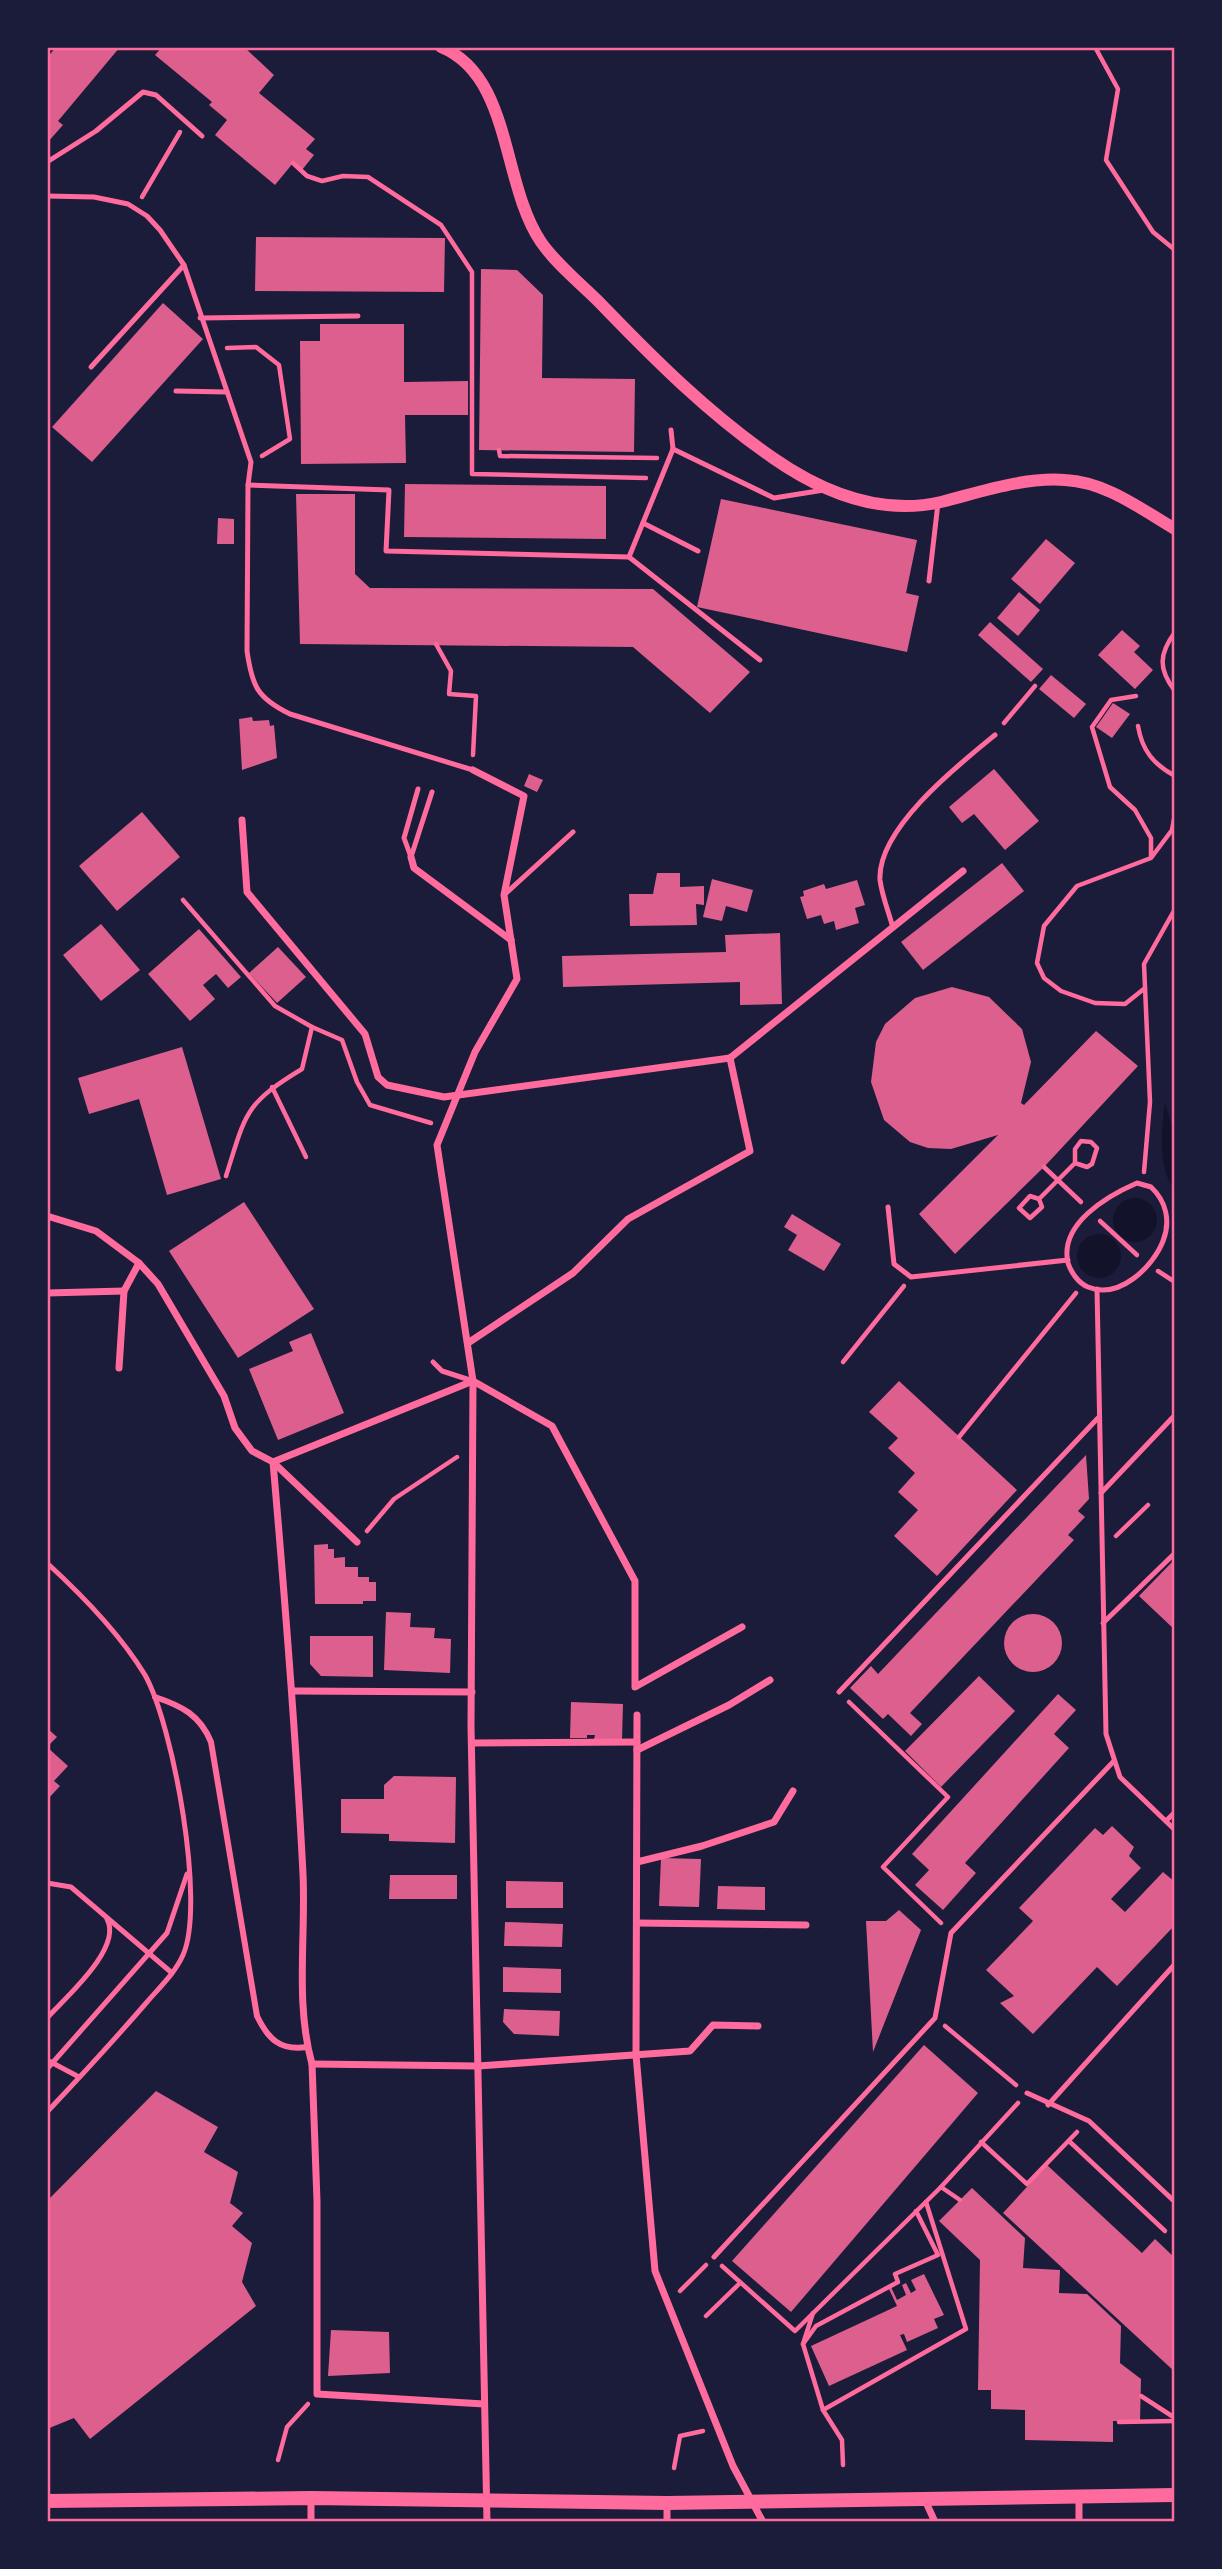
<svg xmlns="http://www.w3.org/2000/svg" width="1222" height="2569" font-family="Spectral,serif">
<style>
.water{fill:#12122b}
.building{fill:#dd5f8e}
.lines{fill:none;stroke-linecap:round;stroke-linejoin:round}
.path{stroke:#ff6b9d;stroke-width:4.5}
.service{stroke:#ff6b9d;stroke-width:5}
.pedestrian{stroke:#ff6b9d;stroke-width:6}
.minor{stroke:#ff6b9d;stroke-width:7}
.tertiary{stroke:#ff6b9d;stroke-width:12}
.secondary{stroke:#ff6b9d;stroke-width:14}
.neatline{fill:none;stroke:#ff6b9d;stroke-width:2.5}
</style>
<rect width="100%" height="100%" fill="#1b1b3a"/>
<g class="water">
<path d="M 1165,1102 L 1175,1137 L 1175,1189 C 1157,1172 1162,1125 1165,1102 Z"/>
<circle cx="1135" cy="1220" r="22"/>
<circle cx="1099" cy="1256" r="22"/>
</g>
<g class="building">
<polygon points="56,47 120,47 58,121 63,125 47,143 47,58"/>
<polygon points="162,47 244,47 274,75 259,93 315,139 306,149 314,155 302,170 293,163 275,185 215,135 227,120 209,105 212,102 155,55"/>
<polygon points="256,237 445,238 444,292 255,291"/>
<polygon points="481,269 517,270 543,295 542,378 635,379 634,452 479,450"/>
<polygon points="163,303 203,339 92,462 52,427"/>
<polygon points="320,324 404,324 404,382 468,381 468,415 405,415 406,463 301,464 300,341 320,341"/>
<polygon points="405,484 606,486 606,539 404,537"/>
<polygon points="296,494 355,494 355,574 370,588 653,589 750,672 710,713 633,647 300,644"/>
<polygon points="721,499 917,540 906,593 919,596 907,652 697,607"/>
<polygon points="218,518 234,519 234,544 217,544"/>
<polygon points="1046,539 1075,563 1040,604 1011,579"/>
<polygon points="1019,592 1040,610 1018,636 997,618"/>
<polygon points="990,622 1043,669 1031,682 978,635"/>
<polygon points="1122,630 1140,646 1134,652 1153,670 1135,689 1098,655"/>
<polygon points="1051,675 1086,704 1074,718 1039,689"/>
<polygon points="1113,703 1130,714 1112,738 1096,727"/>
<polygon points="252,717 253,721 269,720 270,726 274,725 277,758 242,770 239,719"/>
<polygon points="994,769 1039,821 1005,850 974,814 962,823 949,807"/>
<polygon points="529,774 543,780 537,792 524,786"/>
<polygon points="142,812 180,857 117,911 79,866"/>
<polygon points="1002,863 1024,891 923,970 901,942"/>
<polygon points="657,873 680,873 680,887 704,886 704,905 696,904 697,925 630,926 629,894 653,894"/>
<polygon points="712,879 753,890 747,912 726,906 722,921 703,917"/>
<polygon points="857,880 865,905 855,908 859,923 836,930 834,921 824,924 821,915 807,919 800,897 804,896 803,891 824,884 826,889"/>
<polygon points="101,924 140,970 101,1001 63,955"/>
<polygon points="199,929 241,977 228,988 216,974 203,985 215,999 190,1021 148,974"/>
<polygon points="780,933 782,1004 740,1005 740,982 563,987 562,956 726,952 725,935"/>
<polygon points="278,947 306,977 277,1003 249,973"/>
<polygon points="952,987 989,997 1022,1029 1031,1062 1021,1103 1024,1105 1096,1031 1138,1066 1044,1167 955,1254 919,1214 998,1135 951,1149 928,1148 910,1142 884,1120 871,1082 876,1042 885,1024 915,998"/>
<polygon points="182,1047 221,1179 167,1195 139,1099 89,1114 78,1078"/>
<polygon points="244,1202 314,1309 238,1358 169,1251"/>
<polygon points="792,1214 841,1244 824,1271 788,1250 797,1235 784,1227"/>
<polygon points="311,1333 344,1413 278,1440 249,1369 293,1351 289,1342"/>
<polygon points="899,1381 1017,1490 937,1576 894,1536 918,1510 898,1492 915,1473 888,1448 898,1438 869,1412"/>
<polygon points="1086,1455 1089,1499 1078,1511 1085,1517 1068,1535 1074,1540 910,1713 922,1724 911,1736 888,1714 883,1719 850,1688 871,1666 878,1674"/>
<polygon points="328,1544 328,1549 334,1549 334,1558 345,1557 345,1567 358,1567 358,1577 369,1577 369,1582 376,1582 376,1601 363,1601 363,1604 315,1604 314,1545"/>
<polygon points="1175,1559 1175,1630 1139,1596"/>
<polygon points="386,1612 411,1613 410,1627 435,1628 434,1638 451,1639 450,1673 384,1670"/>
<circle cx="1033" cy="1643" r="29"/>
<polygon points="310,1636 373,1636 373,1677 321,1676 310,1664"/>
<polygon points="979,1676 1015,1711 941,1787 905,1751"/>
<polygon points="1058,1694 1076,1710 1054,1734 1069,1748 965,1863 976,1873 943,1910 915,1885 929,1870 912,1854"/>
<polygon points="571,1702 623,1704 622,1740 594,1739 595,1735 587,1735 587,1738 570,1738"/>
<polygon points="47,1728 57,1737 47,1747"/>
<polygon points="47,1747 68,1766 54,1781 60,1786 47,1800"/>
<polygon points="394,1776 456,1777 455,1843 389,1841 389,1834 341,1833 341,1799 384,1799 384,1785"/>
<polygon points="1112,1826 1134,1847 1129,1856 1141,1868 1111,1899 1125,1912 1163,1872 1175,1882 1175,1925 1117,1986 1097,1967 1033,2034 1000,2003 1014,1996 986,1970 1033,1921 1019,1908 1095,1828 1103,1835"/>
<polygon points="661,1858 701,1859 699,1907 659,1906"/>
<polygon points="390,1875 457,1875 457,1899 389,1899"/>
<polygon points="506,1881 563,1882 563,1908 506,1908"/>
<polygon points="718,1886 765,1887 765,1910 717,1909"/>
<polygon points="899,1910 921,1930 873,2052 866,1921 886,1921"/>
<polygon points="505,1922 563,1924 562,1947 504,1946"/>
<polygon points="503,1967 561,1969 561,1993 503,1992"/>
<polygon points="504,2009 560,2011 559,2036 514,2034 503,2022"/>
<polygon points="924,2045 978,2093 791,2312 732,2261"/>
<polygon points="156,2091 218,2127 204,2152 238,2172 230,2203 243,2213 232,2226 252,2243 242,2282 256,2306 90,2439 74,2418 47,2429 47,2201"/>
<polygon points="1047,2165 1142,2253 1155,2239 1175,2258 1175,2372 1003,2213"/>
<polygon points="972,2188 1025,2238 1023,2268 1060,2270 1059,2293 1087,2294 1121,2326 1120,2363 1141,2379 1140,2421 1113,2421 1113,2442 1025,2440 1025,2410 991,2409 991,2390 978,2390 980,2260 939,2221"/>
<polygon points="924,2274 944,2315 934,2319 938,2328 907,2342 904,2334 900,2335 907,2350 829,2386 811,2346 897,2306 889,2289 891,2287 897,2300 906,2295 902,2285 906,2283 911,2293 916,2290 911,2280"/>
<polygon points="331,2330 389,2332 390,2373 328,2376"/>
</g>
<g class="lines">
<g class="path">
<polyline points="1095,47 1118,89 1106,160 1153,232 1175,250"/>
<polyline points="293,163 307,176 322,181 343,176 368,177 441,225 472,272 472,474 646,478"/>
<polyline points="142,197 180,132"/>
<polyline points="227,348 256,347 279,365 290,439 262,456"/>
<polyline points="499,450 500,456 657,458"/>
<path d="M 1175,632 C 1159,654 1158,669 1175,691"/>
<polyline points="436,644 451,671 449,694 476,696 473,755"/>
<polyline points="1136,696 1111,700 1092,727 1110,787 1135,810 1151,838 1151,857"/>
<polyline points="1004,723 1035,686"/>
<path d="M 1138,726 C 1142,750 1153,764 1175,776"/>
<path d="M 183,900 L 275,1006 L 312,1027 L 302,1069 C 244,1104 246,1113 226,1176"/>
<polyline points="1145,988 1125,1004 1095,1003 1061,991 1044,978 1037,963 1044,926 1077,886 1151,858 1172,830 1175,814"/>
<polyline points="312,1027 342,1040 357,1082 370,1105 431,1123"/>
<polyline points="272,1087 306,1157"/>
<polyline points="1044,1167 1081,1202"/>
<polyline points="1144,1172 1150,1102 1144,964 1175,909"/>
<polyline points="1039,1199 1042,1207 1030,1218 1019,1208 1030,1196 1039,1199 1075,1163 1087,1167 1092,1164 1097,1148 1091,1142 1081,1141 1075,1149 1075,1163"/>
<polyline points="1100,1221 1137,1255"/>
<polyline points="1158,1271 1175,1282"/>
<polyline points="843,1362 904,1286"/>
<polyline points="959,1437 1076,1293"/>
<polyline points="367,1531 394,1499 457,1457"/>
<polyline points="1116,1536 1148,1505"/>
<polyline points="849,1702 948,1797 883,1867 941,1923"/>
<polyline points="945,2026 1016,2085"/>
<polyline points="1069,2141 1165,2231"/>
<polyline points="981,2142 1027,2184 1077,2132"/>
<polyline points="941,2187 1018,2103"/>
<polyline points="1174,2257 1175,2256"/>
<polyline points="722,2266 795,2331 941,2187 960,2200"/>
<polyline points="680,2291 706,2265"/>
<polyline points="813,2313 803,2344 823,2410 842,2440 843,2465"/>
<polyline points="706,2316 739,2284"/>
<polyline points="803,2344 816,2326 898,2282 895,2274 938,2255 916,2211"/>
<polyline points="1141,2396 1175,2418"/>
<polyline points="823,2410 966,2329 926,2202"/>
<polyline points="1119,2422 1175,2421"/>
<polyline points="278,2460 287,2427 308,2404"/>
<polyline points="674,2468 680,2436 703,2431"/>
</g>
<g class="service">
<polyline points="47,162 96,131 143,92 156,95 202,136"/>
<path d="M 47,196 L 94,197 L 128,204 L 147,216 L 160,230 L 184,265 L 251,462 L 248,485 L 247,651 C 252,686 257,698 290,714 L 473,770"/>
<polyline points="200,318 358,316"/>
<polyline points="91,367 184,265"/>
<polyline points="176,391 227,392"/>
<polyline points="671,430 673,449"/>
<polyline points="248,485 389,490 386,551 629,557 673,449 774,498 824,490"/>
<polyline points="643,523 698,551"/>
<polyline points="629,557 760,660"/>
<polyline points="929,581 938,503"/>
<polyline points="411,857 404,838 418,789"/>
<polyline points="411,857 432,792"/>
<polyline points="504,895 573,832"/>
<path d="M 893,928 C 889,913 882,896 880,880 C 877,829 958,765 995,735"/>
<path d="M 1137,1183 L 1151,1187 C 1166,1201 1171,1221 1163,1241 C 1153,1267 1119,1300 1088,1287 C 1078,1283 1071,1272 1068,1263 C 1059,1224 1107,1196 1137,1183 Z"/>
<polyline points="888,1207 894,1264 911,1277 1068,1260"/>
<polyline points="1097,1289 1106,1734 1120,1777 1175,1830"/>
<polyline points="433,1362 442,1371 473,1381"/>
<polyline points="1101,1493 1175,1415"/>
<path d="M 47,1563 C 82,1595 120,1634 145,1675 C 173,1725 206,1904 183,1955 C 175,1973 160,1987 147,2002 C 115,2039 81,2076 47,2112"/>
<polyline points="1103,1623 1175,1553"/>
<polyline points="839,1692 1098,1418"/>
<polyline points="1166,1821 1175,1812"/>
<polyline points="47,1883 71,1887 172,1973"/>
<path d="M 47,2018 C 65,1998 123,1948 107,1919"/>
<polyline points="47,2060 79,2077"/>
<polyline points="47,2069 167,1933 187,1874"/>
<polyline points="1027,2093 1089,2121 1175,2202"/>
<polyline points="1048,2105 1175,1964"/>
<polyline points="714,2257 935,2018 951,1933 1113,1762"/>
</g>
<path class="pedestrian" d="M 155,1697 C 182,1706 200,1715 211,1742 L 257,2016 C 268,2039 280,2051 307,2047"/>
<g class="minor">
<polyline points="473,770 524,796 504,895 517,979 475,1052 437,1145 473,1381 471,1726 487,2522"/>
<polyline points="242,820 247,892 365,1034 378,1077 387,1085 444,1097 730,1058 750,1151 628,1219 573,1273 468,1343"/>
<polyline points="411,857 414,868 511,940"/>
<polyline points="730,1058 963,871"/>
<polyline points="47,1216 96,1231 139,1263 158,1284 224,1396 235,1428 252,1451 273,1462 357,1542"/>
<polyline points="47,1293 124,1291"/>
<polyline points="119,1368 124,1291 139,1263"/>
<polyline points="473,1381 552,1426 635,1581 635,1687 742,1627"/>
<path d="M 273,1462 C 285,1600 296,1737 303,1874 C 306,1937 295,2003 312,2064 L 317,2201 L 317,2394 L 484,2404"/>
<polyline points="273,1462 473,1381"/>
<polyline points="294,1691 472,1692"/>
<polyline points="637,1715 636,2055 655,2271 733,2466 763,2522"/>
<polyline points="472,1743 637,1742"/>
<polyline points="637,1750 729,1705 770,1680"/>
<polyline points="637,1862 702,1846 774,1822 793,1791"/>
<polyline points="637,1923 806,1925"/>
<polyline points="312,2064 478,2066 690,2051 713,2025 758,2026"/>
<polyline points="1079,2497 1079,2522"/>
<polyline points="925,2500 935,2522"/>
<polyline points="311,2522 311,2498"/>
<polyline points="667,2522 667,2503"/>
</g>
<path class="tertiary" d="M 441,47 C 512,76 501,183 541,242 C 557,265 581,284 600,303 C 655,360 708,413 773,458 C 822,492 880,516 941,502 C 981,492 1023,477 1065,480 C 1106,482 1141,509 1175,529"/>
<polyline class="secondary" points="47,2501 311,2498 667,2503 1175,2495"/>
</g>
<rect width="1222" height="2569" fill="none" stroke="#1b1b3a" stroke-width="98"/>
<rect x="49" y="49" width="1124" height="2471" class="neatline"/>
</svg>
